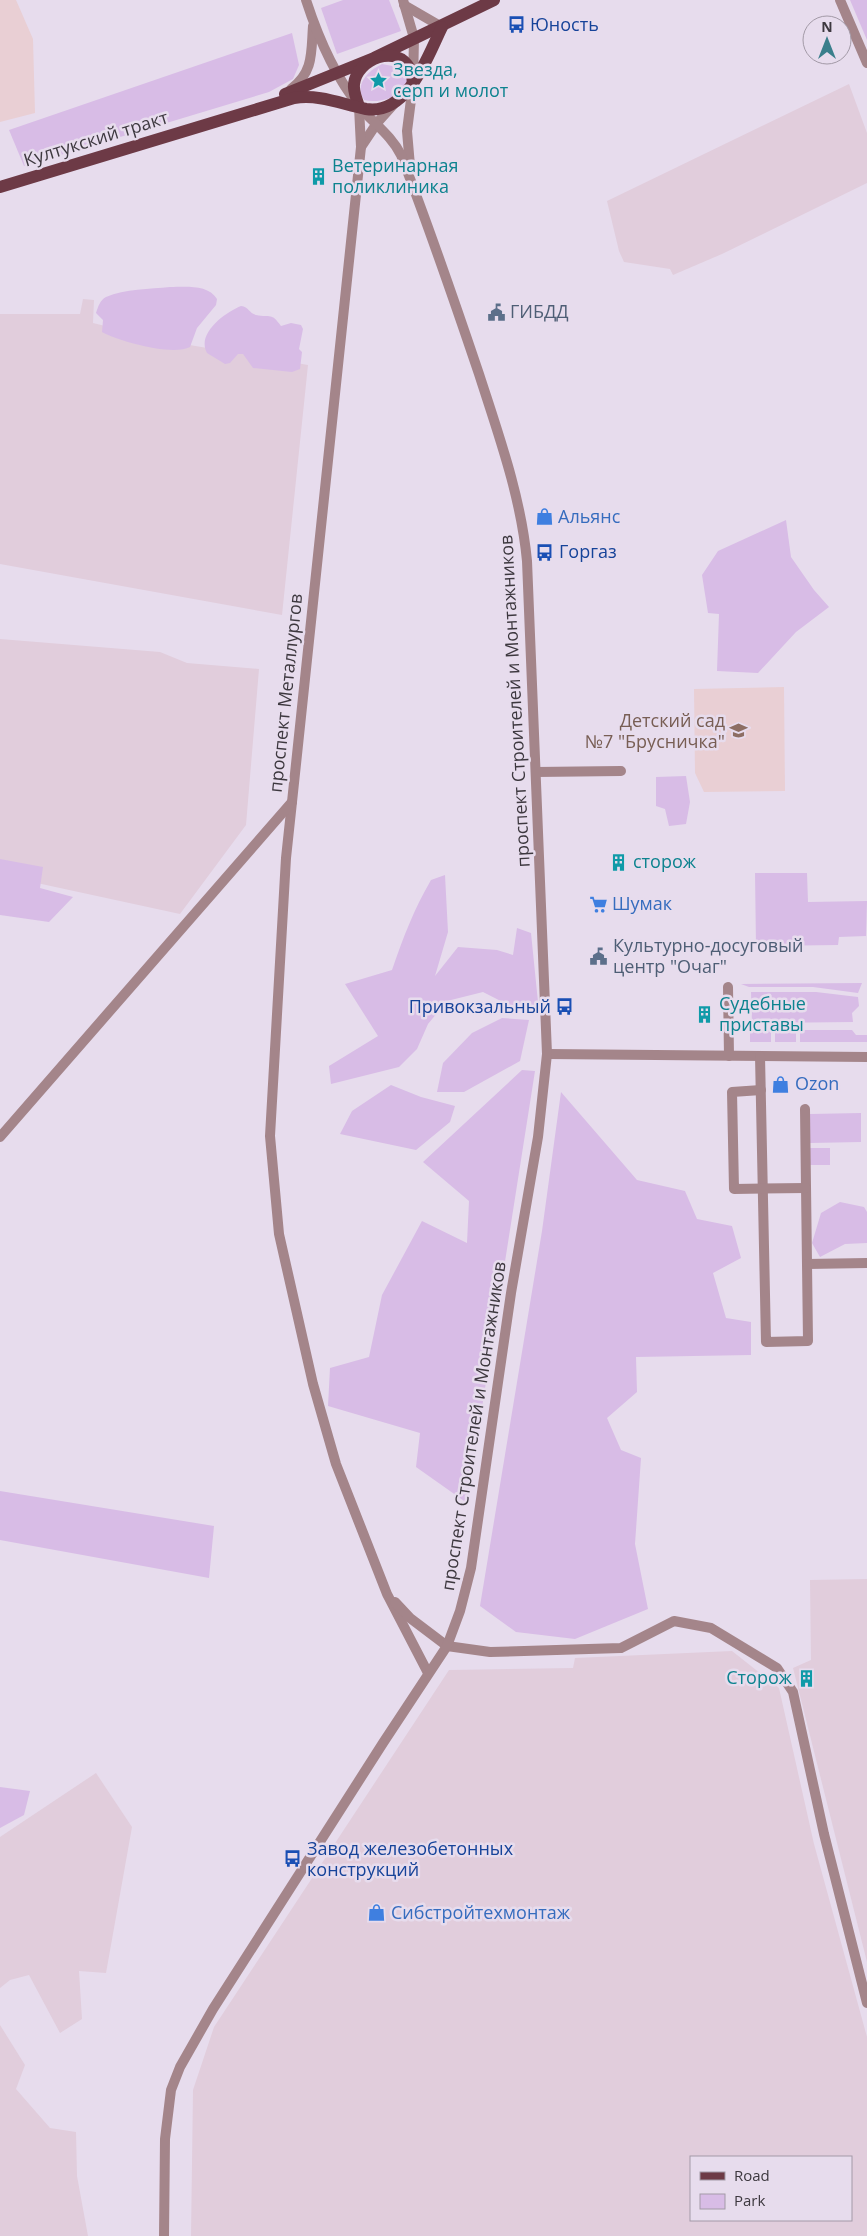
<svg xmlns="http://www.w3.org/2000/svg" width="867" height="2236" font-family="'Open Sans',sans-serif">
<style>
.industrial{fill:#e1cddc;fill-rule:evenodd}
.education{fill:#e9cfd4}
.green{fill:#d8bce6}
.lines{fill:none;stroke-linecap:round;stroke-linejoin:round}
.minor{stroke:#a4858a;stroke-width:10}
.major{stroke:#6d3a46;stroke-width:12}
.labels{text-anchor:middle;stroke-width:5;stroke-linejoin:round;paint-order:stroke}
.transit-label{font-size:18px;fill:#164399;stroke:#e7dced;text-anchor:start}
.culture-label{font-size:18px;fill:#0d838f;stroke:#e7dced;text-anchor:start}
.street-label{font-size:18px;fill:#3d383f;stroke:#e7dced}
.service-label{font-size:18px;fill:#4e5e75;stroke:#e7dced;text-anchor:start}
.shop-label{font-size:18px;fill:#366cbe;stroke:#e7dced;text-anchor:start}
.education-label{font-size:18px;fill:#785e54;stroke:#e7dced;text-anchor:end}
</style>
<rect width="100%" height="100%" fill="#e7dced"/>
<g class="industrial">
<polygon points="849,84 867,133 867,183 722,254 673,275 670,269 624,262 619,251 607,201"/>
<polygon points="83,299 94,300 93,323 166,341 308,365 282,615 0,564 0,314 80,314"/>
<polygon points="0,639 160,652 187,663 259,669 246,825 180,914 0,875"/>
<polygon points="867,1579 867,1962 793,1668 811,1660 810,1580"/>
<path d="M 732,1651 L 779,1688 L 814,1844 L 867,2037 L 867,2236 L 191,2236 L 193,2090 L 214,2027 L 449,1670 L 573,1668 L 575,1658 ZM 691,2157 L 851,2157 L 851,2220 L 691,2220 Z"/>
<polygon points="96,1773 132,1827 106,1973 79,1971 82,2019 60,2033 29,1975 10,1980 0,1988 0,1837"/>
<polygon points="0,2025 25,2065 16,2089 50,2128 76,2132 77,2176 88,2236 0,2236"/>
</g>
<g class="education">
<polygon points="0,0 16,0 33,39 35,113 0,122"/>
<polygon points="784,687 785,791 704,792 695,773 694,689"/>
</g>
<g class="green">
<polygon points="343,0 389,0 401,31 337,54 321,8"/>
<polygon points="850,0 867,0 867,40"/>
<polygon points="292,33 299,65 293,79 269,92 24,166 9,130"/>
<path d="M 382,64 L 403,68 C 419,92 383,105 364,100 C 354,84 368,71 382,64 Z"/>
<path d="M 170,287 C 185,287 208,284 217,299 L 216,305 L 197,328 L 190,347 C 173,356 120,342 102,332 L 103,320 L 96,313 C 98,307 100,300 106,297 C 125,289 150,289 170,287 Z"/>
<path d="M 241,306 C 249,307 249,313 256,315 C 271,318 271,312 281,326 L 291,323 L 301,325 L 303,329 L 299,349 L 302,352 L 300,369 L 292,372 L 253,368 L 243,354 L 238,354 L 230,363 L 225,364 L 207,353 C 196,333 226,312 241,306 Z"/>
<polygon points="786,520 791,557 814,590 829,607 796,632 758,673 717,671 719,614 708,613 702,575 718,551"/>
<polygon points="686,776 690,802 686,824 669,826 665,809 656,806 656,777"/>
<polygon points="0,859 43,867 40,888 73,897 49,922 0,915"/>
<polygon points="755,873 807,873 808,902 867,901 866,936 839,937 838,945 756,946"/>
<path d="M 445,875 L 448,932 L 435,976 L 458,947 L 497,950 L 513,955 L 517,928 L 531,933 L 539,1012 L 524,1013 L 483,992 L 447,1001 L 428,1024 L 417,1049 L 399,1067 L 331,1084 L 329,1066 L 378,1036 L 345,984 L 392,970 C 403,938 414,909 431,880 Z"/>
<polygon points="862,983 858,993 813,987 749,987 741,984"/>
<polygon points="751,992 816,992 858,997 859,1006 852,1013 853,1022 752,1023"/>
<polygon points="502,1018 529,1020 520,1061 464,1092 437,1092 443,1063 472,1033"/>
<rect x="750" y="1030" width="21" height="12"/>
<rect x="775" y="1030" width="21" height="12"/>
<polygon points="800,1030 852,1030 856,1035 867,1035 867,1042 800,1042"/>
<polygon points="522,1070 535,1071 467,1503 416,1467 420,1433 328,1406 330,1368 369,1357 382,1295 422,1221 467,1243 469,1201 423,1162"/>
<polygon points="391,1085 421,1097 455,1106 450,1122 416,1150 340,1134 352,1111"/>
<polygon points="561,1092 637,1180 685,1191 697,1219 732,1226 741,1258 713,1273 726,1318 751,1322 751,1355 636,1357 637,1392 607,1418 621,1450 641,1458 635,1544 648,1609 575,1639 516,1632 480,1606 542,1231"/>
<polygon points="861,1113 861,1142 810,1143 810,1114"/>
<rect x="810" y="1148" width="20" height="17"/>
<polygon points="840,1202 864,1207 867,1212 867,1243 845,1244 820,1257 812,1243 821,1213"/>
<polygon points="0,1491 214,1526 209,1578 0,1540"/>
<polygon points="0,1787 30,1791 24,1815 0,1828"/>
</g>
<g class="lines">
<g class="minor">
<polyline points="403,0 414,38 413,84 407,131 410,166"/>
<polyline points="840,0 867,63"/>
<polyline points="404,5 442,27"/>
<path d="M 291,89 C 314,72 311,52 313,26"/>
<polyline points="361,147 377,123 394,104"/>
<polyline points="536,772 621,771"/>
<polyline points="292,802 286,858 270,1136 279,1234 313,1384 336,1464 387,1594 428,1673"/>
<polyline points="728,987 729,1056"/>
<polyline points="547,1054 867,1057"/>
<polyline points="760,1056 766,1342 808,1341 805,1109"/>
<polyline points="761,1090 732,1092 734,1189 806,1188"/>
<polyline points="0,1137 292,802 361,147 359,107"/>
<polyline points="807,1264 867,1263"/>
<polyline points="395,1602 410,1618 447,1646 490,1652 621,1648 674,1621 711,1628 777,1668 793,1692 824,1834 867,2003"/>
<path d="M 164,2236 L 165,2139 L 171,2090 L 180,2067 L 213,2009 L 383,1743 L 447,1646 L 460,1611 L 471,1568 L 511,1293 L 538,1137 L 547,1054 L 527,561 C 521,497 499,436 479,374 C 454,300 429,227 401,155 C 391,135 373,123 359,106 C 334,75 318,37 306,0"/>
</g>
<g class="major">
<polyline points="285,94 374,58 494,0"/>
<path d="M 359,107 C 357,99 353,92 354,84 C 357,59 397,43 410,69 C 413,73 412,79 413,84"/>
<path d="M 0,187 L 294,98 C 320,94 341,104 366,109 C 408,116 428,55 442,27"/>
</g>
</g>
<defs>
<symbol id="bus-bare" viewBox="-9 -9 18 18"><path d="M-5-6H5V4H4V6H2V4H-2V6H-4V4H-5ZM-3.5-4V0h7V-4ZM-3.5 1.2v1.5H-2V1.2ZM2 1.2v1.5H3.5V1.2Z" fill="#1a4fb4" stroke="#e7dced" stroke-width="2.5" paint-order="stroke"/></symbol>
<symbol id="sight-bare" viewBox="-9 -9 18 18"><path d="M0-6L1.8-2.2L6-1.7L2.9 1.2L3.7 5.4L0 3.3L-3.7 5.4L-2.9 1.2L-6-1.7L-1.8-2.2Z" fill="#0f9aa8" stroke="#e7dced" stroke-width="2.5" paint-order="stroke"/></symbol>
<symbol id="building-bare" viewBox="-9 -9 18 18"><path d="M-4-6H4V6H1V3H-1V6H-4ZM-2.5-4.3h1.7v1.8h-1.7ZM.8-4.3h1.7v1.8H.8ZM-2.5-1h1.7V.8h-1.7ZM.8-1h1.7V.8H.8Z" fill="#0f9aa8" stroke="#e7dced" stroke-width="2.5" paint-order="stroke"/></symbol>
<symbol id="civic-bare" viewBox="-9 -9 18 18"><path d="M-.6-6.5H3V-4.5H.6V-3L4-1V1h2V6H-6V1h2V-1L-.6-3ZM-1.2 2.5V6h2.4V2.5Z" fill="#5c6f8a" stroke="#e7dced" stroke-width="2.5" paint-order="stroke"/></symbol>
<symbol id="shop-bare" viewBox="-9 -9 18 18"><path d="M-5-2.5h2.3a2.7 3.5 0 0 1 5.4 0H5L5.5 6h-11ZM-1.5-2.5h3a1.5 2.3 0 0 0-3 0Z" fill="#3f7fe0" stroke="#e7dced" stroke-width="2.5" paint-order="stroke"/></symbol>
<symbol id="school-bare" viewBox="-9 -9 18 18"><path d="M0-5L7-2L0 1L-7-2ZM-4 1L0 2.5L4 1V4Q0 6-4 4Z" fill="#8d6e63" stroke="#e7dced" stroke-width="2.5" paint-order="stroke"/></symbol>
<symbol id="supermarket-bare" viewBox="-9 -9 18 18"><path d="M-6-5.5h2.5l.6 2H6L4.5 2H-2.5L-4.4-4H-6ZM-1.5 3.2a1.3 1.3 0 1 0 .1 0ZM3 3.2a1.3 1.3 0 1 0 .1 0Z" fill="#3f7fe0" stroke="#e7dced" stroke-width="2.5" paint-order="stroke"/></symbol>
</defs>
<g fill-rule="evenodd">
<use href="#bus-bare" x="504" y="12" width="25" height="25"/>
<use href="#sight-bare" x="366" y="68" width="25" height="25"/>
<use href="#building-bare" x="306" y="164" width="25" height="25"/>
<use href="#civic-bare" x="484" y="300" width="25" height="25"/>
<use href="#shop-bare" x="532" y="504" width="25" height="25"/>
<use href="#bus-bare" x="532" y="540" width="25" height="25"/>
<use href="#school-bare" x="726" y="718" width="25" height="25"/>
<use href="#building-bare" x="606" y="850" width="25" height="25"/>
<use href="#supermarket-bare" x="586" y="892" width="25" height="25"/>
<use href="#civic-bare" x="586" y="944" width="25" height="25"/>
<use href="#bus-bare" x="552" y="994" width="25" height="25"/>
<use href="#building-bare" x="692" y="1002" width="25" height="25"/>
<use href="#shop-bare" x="768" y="1072" width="25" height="25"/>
<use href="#building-bare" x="794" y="1666" width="25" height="25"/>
<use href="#bus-bare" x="280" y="1846" width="25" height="25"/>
<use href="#shop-bare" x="364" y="1900" width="25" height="25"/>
</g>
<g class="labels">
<g class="transit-label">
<text x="530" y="31">Юность</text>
<text x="559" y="558">Горгаз</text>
<text x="551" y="1013" text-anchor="end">Привокзальный</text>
<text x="307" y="1855">Завод железобетонных<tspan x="307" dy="21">конструкций</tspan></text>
</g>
<g class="culture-label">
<text x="393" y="76">Звезда,<tspan x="393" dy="21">серп и молот</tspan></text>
<text x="332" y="172">Ветеринарная<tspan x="332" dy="21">поликлиника</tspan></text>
<text x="633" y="868">сторож</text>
<text x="719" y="1010">Судебные<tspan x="719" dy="21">приставы</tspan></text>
<text x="792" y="1684" text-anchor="end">Сторож</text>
</g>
<g class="street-label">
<text transform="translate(96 139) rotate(-17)" y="6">Култукский тракт</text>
<text transform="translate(286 693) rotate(-84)" y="6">проспект Металлургов</text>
<text transform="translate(515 701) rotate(-93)" y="6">проспект Строителей и Монтажников</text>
<text transform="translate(474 1426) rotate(-81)" y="6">проспект Строителей и Монтажников</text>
</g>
<g class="service-label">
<text x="510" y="318">ГИБДД</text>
<text x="613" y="952">Культурно-досуговый<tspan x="613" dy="21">центр "Очаг"</tspan></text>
</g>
<g class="shop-label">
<text x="558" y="523">Альянс</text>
<text x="612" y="910">Шумак</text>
<text x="795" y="1090">Ozon</text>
<text x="391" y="1919">Сибстройтехмонтаж</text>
</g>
<g class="education-label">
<text x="725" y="727">Детский сад<tspan x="725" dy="21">№7 "Брусничка"</tspan></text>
</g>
</g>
<rect x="690" y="2156" width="162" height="65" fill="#e7dced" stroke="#a39aa7"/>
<rect x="700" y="2172" width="25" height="8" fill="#6d3a46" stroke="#a39aa7"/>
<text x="734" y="2181" font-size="15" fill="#3d383f">Road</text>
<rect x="700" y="2194" width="25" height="15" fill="#d8bce6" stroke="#a39aa7"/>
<text x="734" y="2206" font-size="15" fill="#3d383f">Park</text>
<g transform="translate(827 40)"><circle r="24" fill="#e7dced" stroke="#a39aa7"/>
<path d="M0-4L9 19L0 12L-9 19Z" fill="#3a7f8c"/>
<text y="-8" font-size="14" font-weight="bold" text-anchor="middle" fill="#3d383f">N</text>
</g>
</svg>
